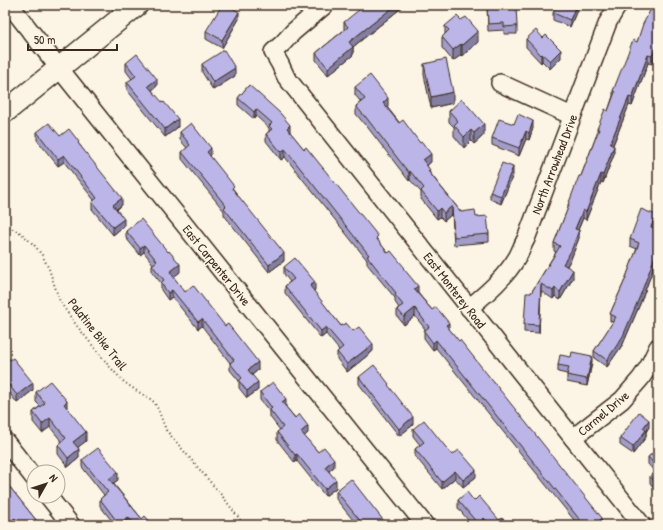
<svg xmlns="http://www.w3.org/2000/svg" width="663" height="530" font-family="'Patrick Hand',sans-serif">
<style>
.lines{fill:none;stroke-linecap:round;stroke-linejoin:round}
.minor-casing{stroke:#3b2a1e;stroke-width:20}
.major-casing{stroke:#3b2a1e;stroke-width:24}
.path{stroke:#3b2a1e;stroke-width:2;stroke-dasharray:1 3;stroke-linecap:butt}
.minor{stroke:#fcf5e5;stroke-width:17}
.major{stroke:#fcf5e5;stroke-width:21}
.wall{fill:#a29dc8;stroke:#3b2a1e}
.shaded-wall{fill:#847fa2;stroke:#3b2a1e}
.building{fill:#bcb6e8;stroke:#3b2a1e}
.labels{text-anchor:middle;stroke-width:3;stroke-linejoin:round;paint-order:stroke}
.street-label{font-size:13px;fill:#3b2a1e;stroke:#fcf5e5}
</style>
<rect width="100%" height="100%" fill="#fcf5e5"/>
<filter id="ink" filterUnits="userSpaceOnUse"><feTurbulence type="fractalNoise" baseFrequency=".025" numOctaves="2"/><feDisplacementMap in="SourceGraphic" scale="8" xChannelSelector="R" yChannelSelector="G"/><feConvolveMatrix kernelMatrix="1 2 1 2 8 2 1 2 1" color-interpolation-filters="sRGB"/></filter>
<g filter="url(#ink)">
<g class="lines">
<defs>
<g id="minor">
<polyline points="10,5 59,68 425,525"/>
<polyline points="325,5 293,32 283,43 273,52 280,64 286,77 642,525"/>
<polyline points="500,83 572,116"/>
<path d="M 469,308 C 487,293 506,277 518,256 C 521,250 523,244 526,239 L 608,22 L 618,5"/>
<polyline points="573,438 622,400 641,378 649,366 658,347"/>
<polyline points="5,441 34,478"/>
<polyline points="48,496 71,525"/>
</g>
<polyline id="major" points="5,112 137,5"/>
</defs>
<use href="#minor" class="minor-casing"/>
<use href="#major" class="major-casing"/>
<polyline class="path" points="5,225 21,233 35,246 42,255 49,269 60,302 77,326 109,366 124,382 137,391 149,398 154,402 158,409 166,430 223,497 244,525"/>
<use href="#minor" class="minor"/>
<use href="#major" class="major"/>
</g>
<g class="wall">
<polygon points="405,5 353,47 353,55 328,75 316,60 316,53 344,30 344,22"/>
<polygon points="487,5 517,26 517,34 504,34 504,30 488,31"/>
<polygon points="579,5 570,27 553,20 553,13"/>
<polygon points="653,5 652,64 648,63 632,106 629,105 613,145 614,154 603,183 601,182 586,220 583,218 578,230 579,238 571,259 567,266 573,278 560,300 555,296 553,299 541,291 539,333 524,332 524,324 531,293 556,252 554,251 554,243 568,208 568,205 581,176 597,134 597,129 608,111 613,96 613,91 637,42"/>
<polygon points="239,19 222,48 206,39 206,31"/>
<polygon points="445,26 478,42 462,56 461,55 453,61 442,48 442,37 445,34"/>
<polygon points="543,38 561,58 550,69 542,61 541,63 526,47 526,39"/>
<polygon points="126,63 157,86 152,90 178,127 165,137 127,90 127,82 132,79 126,71"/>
<polygon points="202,64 235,76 213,90 202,72"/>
<polygon points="424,64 453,103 431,108 424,75"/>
<polygon points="249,85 290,132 388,253 404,270 418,293 432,310 449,329 602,525 578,525 436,348 433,350 424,338 424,331 425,329 415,316 404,325 397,316 397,309 399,308 395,302 395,298 367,264 367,260 285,157 281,160 266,141 266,134 269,131 269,128 256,116 254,119 238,105 238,98"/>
<polygon points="355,87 388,106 387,107 431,162 427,165 430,173 461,212 476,217 489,234 489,242 454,245 452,214 444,221 440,217 437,219 421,199 421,192 410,180 409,181 365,124 365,125 356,114 356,106 361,102 355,95"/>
<polygon points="449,111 484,135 474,144 471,141 464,148 454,136 454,127 449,122"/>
<polygon points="514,124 533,128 529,140 526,139 519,156 492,145 492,138"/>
<polygon points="37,132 60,136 79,144 122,205 117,210 124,226 113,235 92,209 92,202 94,200 64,162 58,166 37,140"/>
<polygon points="180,132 211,155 210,156 284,261 269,272 224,215 224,211 182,159 182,152 187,148 180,140"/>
<polygon points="513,175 501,204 490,199 490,192"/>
<polygon points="656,223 654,228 658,229 658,256 640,304 623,344 607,367 594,358 594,351 613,322 610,321 610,314 625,280 637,249 630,246 630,239"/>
<polygon points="126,231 180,272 173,277 185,292 258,370 252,375 258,390 247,398 239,388 239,381 230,370 230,363 202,326 198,329 172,297 168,300 161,290 161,283 152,272 152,265 153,264 144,252 140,255 126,238"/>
<polygon points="284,267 315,290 313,291 341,326 353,331 373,351 347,372 337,359 337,352 339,350 326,334 321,338 285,293 285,286 290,282 284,274"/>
<polygon points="5,354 33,390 17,403 5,387"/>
<polygon points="571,357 592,363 587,386 567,382 567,374 558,372 558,365"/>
<polygon points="359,377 413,425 399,436 359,384"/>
<polygon points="36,392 67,408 86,441 78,447 79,458 68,467 58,454 58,445 62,442 50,427 42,433 33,422 33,412 40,406 36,402"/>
<polygon points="260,392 286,406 286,407 308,433 304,436 318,452 334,467 329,471 336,488 325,496 297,461 295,463 277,440 277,432 280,430 270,417 270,412 260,400"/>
<polygon points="658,399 658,409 657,408 657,401"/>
<polygon points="649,427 646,432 646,437 633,454 620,445 620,438"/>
<polygon points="413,429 452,455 476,477 463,487 455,478 442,489 415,456 415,449 420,445 413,436"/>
<polygon points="658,449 658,493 650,483 650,476 655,472 648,464 648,457"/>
<polygon points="82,460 118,480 113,483 142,519 153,525 129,525 128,524 127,525 115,525 100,506 100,499 104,495 82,467"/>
<polygon points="5,481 40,525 7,525 5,522"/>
<polygon points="336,491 387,525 357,525 336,499"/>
<polygon points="458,500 474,501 499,520 507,525 472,525 458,508"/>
</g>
<g class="shaded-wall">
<polygon points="396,5 405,5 349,50 349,42"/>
<polygon points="576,5 579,5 570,27 570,20"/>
<polygon points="239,12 239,19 222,48 222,40"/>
<polygon points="478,31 478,42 462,56 462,45"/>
<polygon points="658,42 658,50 652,64 652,56"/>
<polygon points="461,44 461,55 453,61 453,50"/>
<polygon points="353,47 353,55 328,75 328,68"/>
<polygon points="561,50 561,58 550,69 550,61"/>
<polygon points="542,54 542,61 541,63 541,55"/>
<polygon points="648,55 648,63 632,106 632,98"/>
<polygon points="235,68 235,76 213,90 213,82"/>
<polygon points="157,79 157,86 148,93 148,86"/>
<polygon points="453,92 453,103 431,108 431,97"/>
<polygon points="629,97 629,105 610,152 610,144"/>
<polygon points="388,98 388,106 383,111 383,103"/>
<polygon points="256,109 256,116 254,119 254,112"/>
<polygon points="178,119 178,127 165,137 165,129"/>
<polygon points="533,121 533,128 529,140 529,133"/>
<polygon points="484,124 484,135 474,144 474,133"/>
<polygon points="290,125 290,133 287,128"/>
<polygon points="471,130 471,141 464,148 464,137"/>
<polygon points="526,131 526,139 519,156 519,148"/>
<polygon points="614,146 614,154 603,183 603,175"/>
<polygon points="211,148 211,155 207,159 207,152"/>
<polygon points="285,149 285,157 281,160 281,152"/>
<polygon points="431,154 431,162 423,169 423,160"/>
<polygon points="64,155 64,162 58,166 58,159"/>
<polygon points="513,167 513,175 501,204 501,196"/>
<polygon points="410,171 410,180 409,181 409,173"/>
<polygon points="601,174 601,182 586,220 586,212"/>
<polygon points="122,198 122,205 113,212 113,205"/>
<polygon points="452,206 452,214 444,221 444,213"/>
<polygon points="440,208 440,217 437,219 437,211"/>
<polygon points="583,210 583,218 575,237 575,229"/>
<polygon points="656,215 656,223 651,234 651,227"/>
<polygon points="124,219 124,226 113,235 113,227"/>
<polygon points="579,230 579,238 571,259 563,272 563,264"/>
<polygon points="144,245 144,252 140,255 140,248"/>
<polygon points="658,248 658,256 640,304 623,344 607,367 607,360"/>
<polygon points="284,253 284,261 269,272 269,265"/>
<polygon points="180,264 180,272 170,280 170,272"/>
<polygon points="573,270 573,278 560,300 560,292"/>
<polygon points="315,282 315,290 310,294 310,286"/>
<polygon points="541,284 541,291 539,333 539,325"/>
<polygon points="418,286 418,294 414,289"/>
<polygon points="555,288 555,296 553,299 553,291"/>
<polygon points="172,290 172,297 168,300 168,293"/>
<polygon points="415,308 415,316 404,325 404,317"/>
<polygon points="202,319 202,326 198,329 198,322"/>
<polygon points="449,323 449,330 446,325"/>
<polygon points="326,327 326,334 321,338 321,331"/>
<polygon points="436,340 436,348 433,350 433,343"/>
<polygon points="373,344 373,351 347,372 347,364"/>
<polygon points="592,356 592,363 587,386 587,379"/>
<polygon points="258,362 258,370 248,378 248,370"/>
<polygon points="258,382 258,390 247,398 247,391"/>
<polygon points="33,383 33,390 17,403 17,395"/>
<polygon points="286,399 286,406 282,410 282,402"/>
<polygon points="67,401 67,411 64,404"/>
<polygon points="413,417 413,425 399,436 399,429"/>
<polygon points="50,418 50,427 42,433 42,424"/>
<polygon points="649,420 649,427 646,432 646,437 633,454 633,447 643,428"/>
<polygon points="308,426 308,433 301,439 301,432"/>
<polygon points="86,432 86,441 73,451 73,442"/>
<polygon points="79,449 79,458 68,467 68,458"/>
<polygon points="297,454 297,461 295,463 295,455"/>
<polygon points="334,459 334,467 325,474 325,467"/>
<polygon points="476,470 476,477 463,487 463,480"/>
<polygon points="455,471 455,478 442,489 442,482"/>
<polygon points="118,472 118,480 109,486 109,479"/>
<polygon points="336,480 336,488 325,496 325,489"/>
<polygon points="128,517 128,524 127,525 119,525 119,524"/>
<polygon points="15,518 15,525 11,525 11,521"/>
<polygon points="484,518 484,525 478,525 478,524"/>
<polygon points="602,518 602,525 599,521"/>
</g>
<g class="building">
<polygon points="222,5 227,5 239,12 222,40 206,31"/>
<polygon points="365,5 396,5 349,42 353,47 328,68 316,53 348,27 344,22"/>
<polygon points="487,5 516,5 517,26 504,27 504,23 488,24"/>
<polygon points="556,5 576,5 570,20 553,13"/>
<polygon points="653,5 658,7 658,42 652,56 648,55 632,98 629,97 610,144 614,146 603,175 601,174 586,212 583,210 575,229 579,230 571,251 563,264 573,270 560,292 555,288 553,291 541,284 539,325 524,324 526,293 531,293 560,246 554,243 569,205 568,205 579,176 581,176 599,129 597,129 605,109 608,111 615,92 613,91 633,40 637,42 643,24"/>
<polygon points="457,16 461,20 466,17 478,31 462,45 461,44 453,50 442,37 449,30 445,26"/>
<polygon points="536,30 543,38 546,35 561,50 550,61 542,54 541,55 526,39"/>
<polygon points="224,50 235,68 213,82 202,64"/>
<polygon points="137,54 157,79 148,86 163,103 164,102 178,119 165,129 127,82 136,76 126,63"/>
<polygon points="446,59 453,92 431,97 424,64"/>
<polygon points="370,75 388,98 383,103 399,123 403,120 420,143 422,142 431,154 423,160 430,170 428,171 461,212 475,210 476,217 487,216 489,234 454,237 452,206 444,213 440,208 437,211 421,191 424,188 410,171 409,173 365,116 365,117 356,106 365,99 355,87"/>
<polygon points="249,85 280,113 290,125 287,128 304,149 306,147 378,236 376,238 388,253 391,251 404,267 403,268 418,286 414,289 432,310 436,307 449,323 446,325 459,341 460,340 602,518 599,521 602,525 584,525 436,340 433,343 424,331 429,327 415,308 404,317 397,309 403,305 395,295 396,293 367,256 369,255 285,149 281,152 266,134 272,129 269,126 272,123 256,109 254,112 238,98"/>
<polygon points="462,99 484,124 474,133 471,130 464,137 454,125 458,121 449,111"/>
<polygon points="518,114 533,121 529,133 526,131 519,148 492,138 499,119 514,124"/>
<polygon points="49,123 60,136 69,129 79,142 78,143 122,198 113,205 124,219 113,227 92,202 97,198 64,155 58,159 37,132"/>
<polygon points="191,123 211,148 207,152 234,186 232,188 284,253 269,265 224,208 226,206 182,152 190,145 180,132"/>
<polygon points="502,163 513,167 501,196 490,192"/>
<polygon points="641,209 656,215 651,227 658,229 658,248 640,296 623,336 607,360 594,351 616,317 610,314 625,280 639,243 630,239"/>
<polygon points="141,219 168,252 169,251 180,264 170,272 185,292 193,285 225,326 228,324 258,362 248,370 258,382 247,391 239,381 242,378 230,363 234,360 202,319 198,322 172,290 168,293 161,283 164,280 152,265 157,261 144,245 140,248 126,231"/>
<polygon points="295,258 315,282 310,286 341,326 346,323 353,331 359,327 373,344 347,364 337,352 343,347 326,327 321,331 285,286 294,279 284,267"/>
<polygon points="572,352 592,356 587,379 567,375 569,367 558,365 560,355 571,357"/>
<polygon points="5,354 10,360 13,358 33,383 17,395 5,380"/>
<polygon points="374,365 389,384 388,385 413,417 399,429 359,377"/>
<polygon points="50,381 67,401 64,404 86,432 73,442 79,449 68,458 58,445 66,438 50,418 42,424 33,412 45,403 36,392"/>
<polygon points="273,382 286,399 282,402 295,418 299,414 308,426 301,432 318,452 324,447 334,459 325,467 336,480 325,489 297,454 295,455 277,432 283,427 270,410 272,408 260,392"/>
<polygon points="639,412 649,420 643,428 646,430 633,447 620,438"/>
<polygon points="424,420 452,455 459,450 476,470 463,480 455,471 442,482 415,449 424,442 413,429"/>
<polygon points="98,448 118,472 109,479 142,519 145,516 153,525 135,525 128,517 119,524 100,499 108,492 82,460"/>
<polygon points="658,449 658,468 648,457"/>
<polygon points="658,470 658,485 650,476"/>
<polygon points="351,479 387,525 360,525 362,523 336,491"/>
<polygon points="5,481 40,525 21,525 15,518 11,521 5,514"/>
<polygon points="467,492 474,501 479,496 499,520 502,518 507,525 490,525 484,518 478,524 458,500"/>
</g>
</g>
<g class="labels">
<g class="street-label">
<text transform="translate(554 164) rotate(-69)" y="5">North Arrowhead Drive</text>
<text transform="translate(217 265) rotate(51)" y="5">East Carpenter Drive</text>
<text transform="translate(455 290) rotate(52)" y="5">East Monterey Road</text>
<text transform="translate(98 334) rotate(52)" y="5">Palatine Bike Trail</text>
<text transform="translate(603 413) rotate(-40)" y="5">Carmel Drive</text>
</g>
</g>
<rect width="663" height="530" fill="none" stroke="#fcf5e5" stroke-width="20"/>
<rect x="10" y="10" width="643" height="510" fill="none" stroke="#3b2a1e" stroke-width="1.5" filter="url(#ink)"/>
<g transform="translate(46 484) rotate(51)"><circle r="19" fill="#fcf5e5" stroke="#afa495"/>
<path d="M0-3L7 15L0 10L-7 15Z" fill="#3b2a1e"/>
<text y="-6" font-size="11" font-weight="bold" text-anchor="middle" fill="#3b2a1e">N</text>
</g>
<path d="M28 44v6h89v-6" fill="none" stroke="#3b2a1e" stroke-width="2"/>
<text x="34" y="44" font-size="12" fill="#3b2a1e" stroke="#fcf5e5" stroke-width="3" paint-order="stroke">50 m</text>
</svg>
